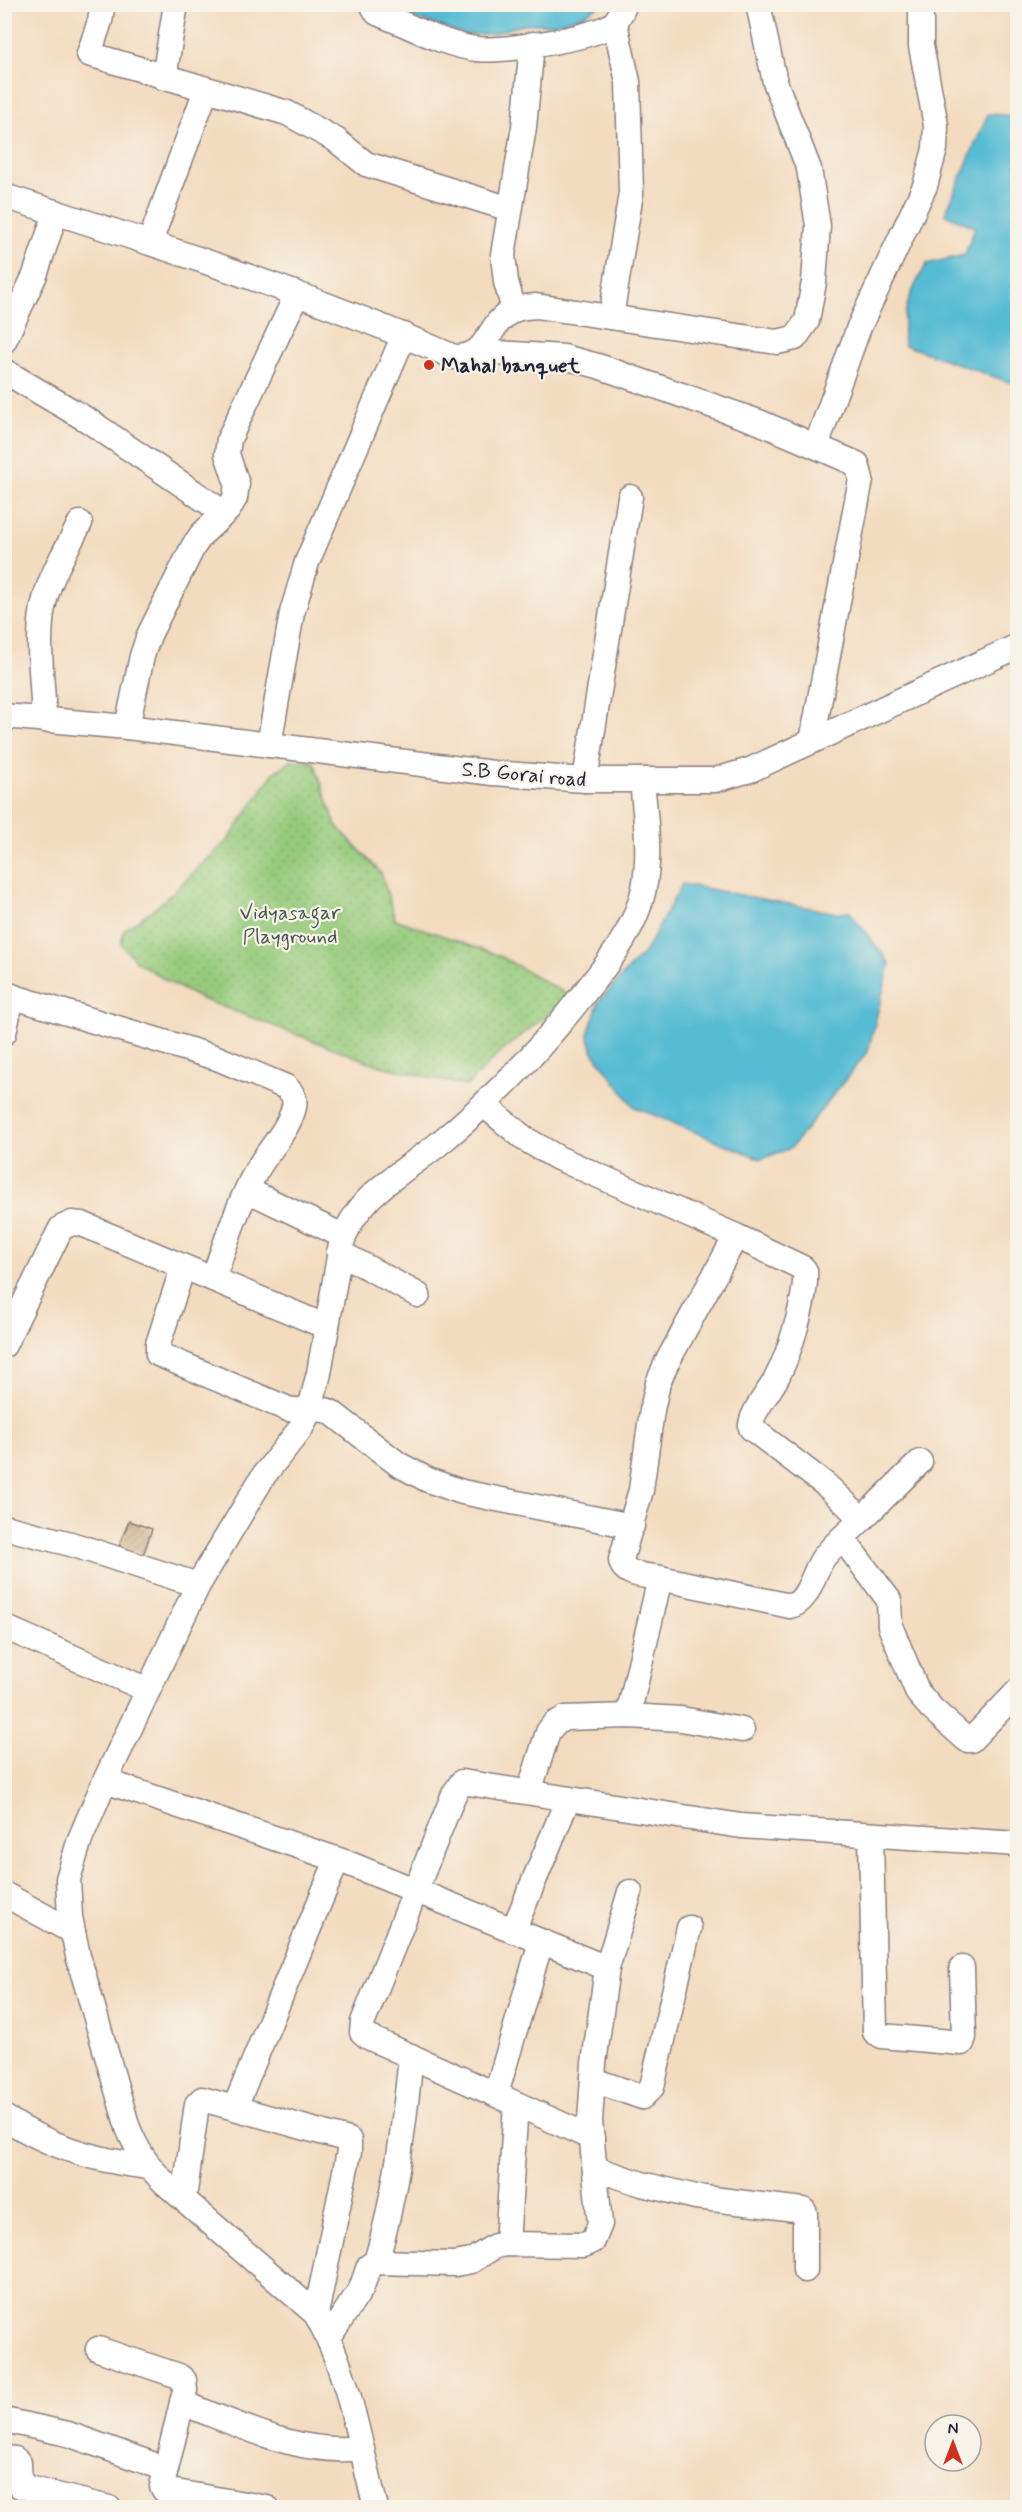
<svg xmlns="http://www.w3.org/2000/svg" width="1022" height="2512" font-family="Mynerve,sans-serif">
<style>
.grass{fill:url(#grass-dots);stroke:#5c765c;stroke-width:1.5}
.water{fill:#56bcd4;stroke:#3c6f88;stroke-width:1.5}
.building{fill:url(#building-hatch)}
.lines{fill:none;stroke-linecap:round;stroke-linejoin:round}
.minor-casing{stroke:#8a7e7d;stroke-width:27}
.minor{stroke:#fff;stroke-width:24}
.poi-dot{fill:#c8321e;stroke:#f7f3e8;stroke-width:2}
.labels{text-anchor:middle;stroke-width:4.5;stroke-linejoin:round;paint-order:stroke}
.poi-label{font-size:21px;font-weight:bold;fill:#22223b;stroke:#f7f3e8;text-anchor:start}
.street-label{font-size:21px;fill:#22223b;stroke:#f7f3e8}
.park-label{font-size:21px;fill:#45554e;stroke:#f7f3e8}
</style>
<defs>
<pattern id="grass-dots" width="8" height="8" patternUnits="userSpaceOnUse" patternTransform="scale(1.5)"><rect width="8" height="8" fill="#97cb7c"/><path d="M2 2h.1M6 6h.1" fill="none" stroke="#82ae6c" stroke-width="1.8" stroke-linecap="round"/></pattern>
<pattern id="building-hatch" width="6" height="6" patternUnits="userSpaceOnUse" patternTransform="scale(1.5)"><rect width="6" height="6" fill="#ccaa83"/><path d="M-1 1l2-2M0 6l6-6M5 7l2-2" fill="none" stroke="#a58a6c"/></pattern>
</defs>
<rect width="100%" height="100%" fill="#f7f3e8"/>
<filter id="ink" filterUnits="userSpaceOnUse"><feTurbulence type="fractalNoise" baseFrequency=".0167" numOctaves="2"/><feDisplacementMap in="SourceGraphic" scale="12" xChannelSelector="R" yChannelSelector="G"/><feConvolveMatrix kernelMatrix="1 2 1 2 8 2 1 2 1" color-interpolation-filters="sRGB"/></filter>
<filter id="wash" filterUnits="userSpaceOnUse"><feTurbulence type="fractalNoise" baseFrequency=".008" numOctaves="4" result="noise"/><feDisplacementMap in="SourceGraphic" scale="24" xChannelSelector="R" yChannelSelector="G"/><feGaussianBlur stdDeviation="1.35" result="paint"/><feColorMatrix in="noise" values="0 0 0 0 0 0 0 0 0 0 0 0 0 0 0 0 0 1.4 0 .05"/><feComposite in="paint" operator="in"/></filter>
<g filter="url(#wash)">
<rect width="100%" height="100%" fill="#f3dbbf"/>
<polygon class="grass" points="293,760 314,762 336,825 381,873 395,919 500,956 570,996 499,1054 466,1086 381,1066 199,998 167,981 136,961 121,944 124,930 158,906 229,839 274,772"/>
<g class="water">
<polygon points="388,5 600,5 584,15 554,24 525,24 492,34 464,35 431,23 405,18"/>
<path d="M 988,114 L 1017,116 L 1017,385 L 904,345 C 901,312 910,292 927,264 L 965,255 L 975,227 L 945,214 Z"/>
<polygon points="682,884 837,913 850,912 890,964 868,1051 791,1148 761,1159 634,1107 593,1052 588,1034 599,1001 646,950"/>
</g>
<g id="blocks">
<polygon class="building" points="129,1521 152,1529 143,1555 119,1547"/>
</g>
</g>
<g filter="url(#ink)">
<use href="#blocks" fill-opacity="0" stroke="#8a7e7d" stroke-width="1.5"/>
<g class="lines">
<defs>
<g id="minor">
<polyline points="103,4 100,21 89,54 287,113 336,140 366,164 510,209"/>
<path d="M 372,4 L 377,13 C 409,25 443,45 477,49 C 502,52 594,38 613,24 C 618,20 622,11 625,4"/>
<polyline points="164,78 176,4"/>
<path d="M 4,196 C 156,244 308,293 454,357 C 492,357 484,326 512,311 C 518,307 528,307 536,306 L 777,342 L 795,338 L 807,321 L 814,282 L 818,226 L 809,169 L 775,82 L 758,4"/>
<polyline points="150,242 206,90"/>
<polyline points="514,310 506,282 503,255 524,127 532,44"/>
<polyline points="611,317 631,193 628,82 615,23"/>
<polyline points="4,341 35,275 56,212"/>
<polyline points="478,352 564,357 598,366 759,422 857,464 861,479 812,741"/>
<polyline points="4,371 89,421 224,513"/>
<polyline points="816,446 859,327 925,186 935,149 936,125 921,46 921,4"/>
<polyline points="4,716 127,727 493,773 585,780 715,780 750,770 1018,646"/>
<path d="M 44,720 C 43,683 35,634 45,599 C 52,572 68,547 80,523"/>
<polyline points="127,727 142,656 149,635 193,547 202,534 228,510 235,498 237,484 227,454 229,439 297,294"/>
<polyline points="269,745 292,613 307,562 404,335"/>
<polyline points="585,780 630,497"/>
<path d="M 4,994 L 217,1058 L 286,1087 C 292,1093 296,1097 294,1107 C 288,1132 266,1152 254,1175 C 237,1208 225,1244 213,1279"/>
<polyline points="4,1033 12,996"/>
<path d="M 484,1105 L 525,1139 L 558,1158 L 736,1236 L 666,1364 L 658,1383 L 652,1410 L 641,1490 L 621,1560 C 623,1576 646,1575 660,1578 L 628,1716"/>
<polyline points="247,1190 343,1236"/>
<polyline points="339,1252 418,1295"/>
<path d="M 183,1267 L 158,1344 L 158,1354 L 288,1409 C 303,1413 316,1405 331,1412 L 398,1464 L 428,1480 L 462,1492 L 632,1526"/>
<polyline points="4,1345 61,1228 72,1223 82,1224 327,1327"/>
<polyline points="862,1519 920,1462"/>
<path d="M 4,1527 L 71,1544 L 198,1585 L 103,1785 L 80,1839 L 68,1879 L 70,1917 L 78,1956 L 128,2128 C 137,2150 147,2166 165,2183 L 316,2314 C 349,2372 359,2443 376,2508"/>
<polyline points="842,1538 889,1600 890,1626 918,1693 932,1709 967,1740 971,1740 1018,1691"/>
<path d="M 660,1578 L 790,1606 C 809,1603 813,1571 824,1557 C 835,1543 850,1531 862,1519 L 826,1485 L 751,1428 C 749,1415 770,1391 776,1379 C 789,1355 807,1298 805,1271 L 803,1268 L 736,1236"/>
<path d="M 198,1585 L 264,1475 L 301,1428 L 310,1409 L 319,1373 L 341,1245 C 356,1196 398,1176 436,1146 C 491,1102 538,1052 581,997 C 607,965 636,929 644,888 C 651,853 645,816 642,780"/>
<polyline points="4,1627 148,1690"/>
<polyline points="105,1781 345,1862 607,1968 594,2063 590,2121 600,2224 593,2241 584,2245 507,2244 495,2246 471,2261 455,2264 376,2262 369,2266 361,2289 329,2337"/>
<polyline points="529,1792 548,1732 554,1724 565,1718 628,1716 681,1719 742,1730"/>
<polyline points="871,1835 875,2032 882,2036 962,2043 964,2037 962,1968"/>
<polyline points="4,1894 73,1932"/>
<polyline points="513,1931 568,1799"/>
<polyline points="607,1968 630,1892"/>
<polyline points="593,2080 642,2097 652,2087 689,1928"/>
<polyline points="496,2094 541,1942"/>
<polyline points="235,2107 337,1860"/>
<path d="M 4,2117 C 48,2147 97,2161 149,2167"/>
<polyline points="592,2138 368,2037 362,2032 363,2022 454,1794 462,1782 741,1826 1018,1844"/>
<polyline points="596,2169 642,2184 696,2197 803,2210 805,2213 805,2270"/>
<polyline points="184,2199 197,2104 202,2099 349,2140 349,2152 316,2314"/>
<polyline points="507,2244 516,2104"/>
<path d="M 376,2262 C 396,2195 404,2126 411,2056"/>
<polyline points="98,2349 179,2376 184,2380 185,2390 162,2486 164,2490 267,2508"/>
<path d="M 182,2403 C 239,2424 299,2456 361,2448"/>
<polyline points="4,2420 68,2434 166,2469"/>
<polyline points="4,2458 15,2459 19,2463 20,2486 109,2508"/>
</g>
</defs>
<use href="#minor" class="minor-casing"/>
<use href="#minor" class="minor"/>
</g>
</g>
<circle class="poi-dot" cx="429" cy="365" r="6"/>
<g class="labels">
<g class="poi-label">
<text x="441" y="372">Mahal banquet</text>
</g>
<g class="street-label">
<text transform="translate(524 774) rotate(5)" y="7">S.B Gorai road</text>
</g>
<g class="park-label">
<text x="290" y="919">Vidyasagar<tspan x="290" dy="24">Playground</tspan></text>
</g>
</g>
<rect width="1022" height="2512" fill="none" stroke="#f7f3e8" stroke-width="24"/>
<g transform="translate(953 2443)"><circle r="28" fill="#f7f3e8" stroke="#a29fa3" stroke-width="1.5"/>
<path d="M0-4.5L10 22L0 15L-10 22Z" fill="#c8321e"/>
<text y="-9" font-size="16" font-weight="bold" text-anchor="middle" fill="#22223b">N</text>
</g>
</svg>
